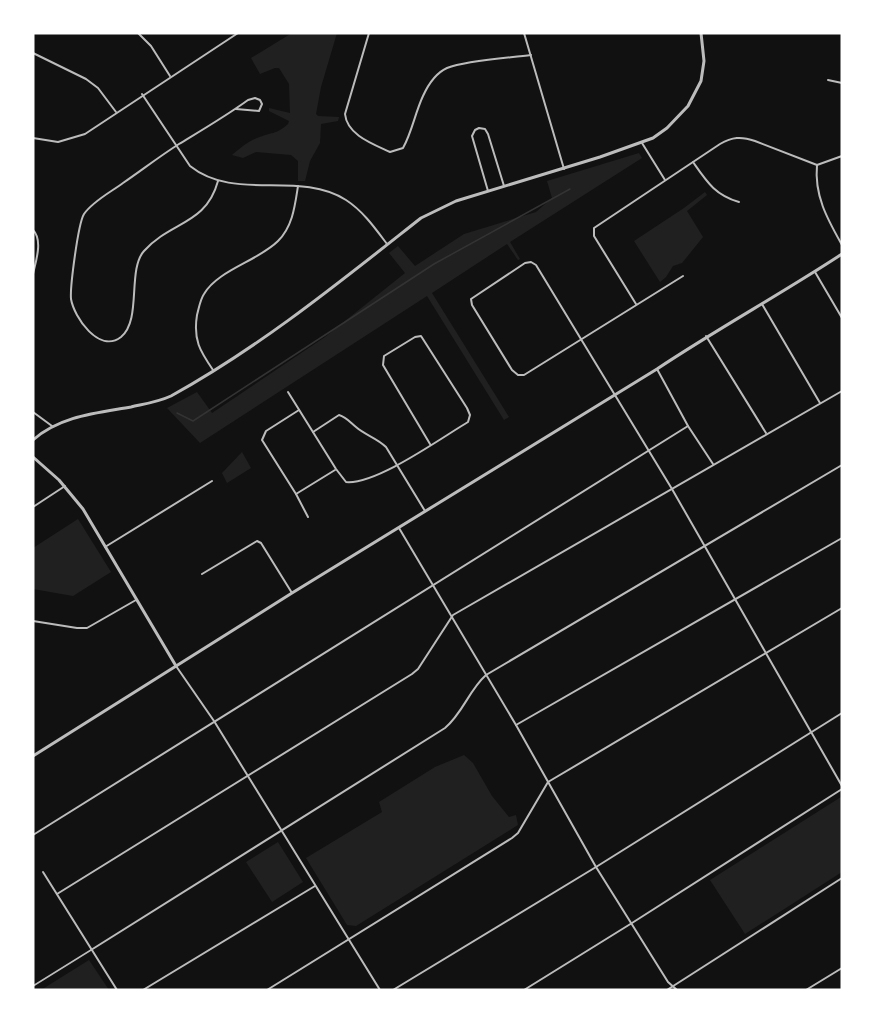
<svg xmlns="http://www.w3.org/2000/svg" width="875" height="1023" font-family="'IBM Plex Sans',sans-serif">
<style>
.green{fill:#202020}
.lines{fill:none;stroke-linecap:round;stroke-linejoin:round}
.stream{stroke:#333;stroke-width:1.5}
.service{stroke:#bcbcbc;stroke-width:1.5}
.minor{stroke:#bcbcbc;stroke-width:2}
.tertiary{stroke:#bcbcbc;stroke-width:3}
</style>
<rect width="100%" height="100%" fill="#111"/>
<g class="green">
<path d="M 292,33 L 337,33 L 321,87 L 316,114 L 318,116 L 339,117 L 338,121 L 321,124 L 320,143 L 310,161 L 305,181 L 298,181 L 298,161 L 291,155 L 256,152 L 243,158 L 232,155 C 240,148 247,142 257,138 C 271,132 276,135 288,124 L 289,121 L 269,111 L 269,108 L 290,113 L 289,84 L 279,68 L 275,68 L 260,74 L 251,58 Z"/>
<polygon points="639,153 642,158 510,242 520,259 518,260 507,244 432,293 509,417 504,420 427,296 200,443 167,408 197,392 212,413 325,337 405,273 389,253 398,246 415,266 464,234 536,212 552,198 547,181"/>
<polygon points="705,192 707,195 687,211 703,237 682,263 673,266 666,277 660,282 634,241 684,208"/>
<polygon points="242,452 251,468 227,483 222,473"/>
<polygon points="78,519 111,572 73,596 33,589 33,548"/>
<polygon points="464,755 473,763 492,796 509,817 516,815 518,825 356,926 347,925 306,858 382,812 379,802 435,767"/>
<polygon points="841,797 842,872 745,934 710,880"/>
<polygon points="278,842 303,882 272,902 246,862"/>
<polygon points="89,960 109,990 41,990"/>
</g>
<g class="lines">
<polyline class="stream" points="177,413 193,421 434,264 570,189"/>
<polyline class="service" points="33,986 91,950"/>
<g class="minor">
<polyline points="138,33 151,46 170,76"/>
<path d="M 369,33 L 345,114 C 347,135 373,144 390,152 L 403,148 C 412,132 415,113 423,96 C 428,85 436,73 447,68 C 468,60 508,58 531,55"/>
<polyline points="524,33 564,169"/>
<polyline points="33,53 86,79 98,88 116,112"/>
<polyline points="828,80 842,83"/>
<path d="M 142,94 L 190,166 C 235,202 298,170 346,200 C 363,211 375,228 387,244"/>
<polyline points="33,138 58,142 85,134 238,33"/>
<polyline points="642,143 665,180"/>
<path d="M 693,162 C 707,182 715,195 739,202"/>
<path d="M 817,165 C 814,196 828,220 842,245"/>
<path d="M 218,181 C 206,225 171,221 144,251 C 127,270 142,320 121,337 C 99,354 74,317 71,299 C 70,287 78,224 84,214 C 93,201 111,192 123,183 C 142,170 160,156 179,144 C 202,130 226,116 248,100 L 255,98 L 260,100 L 262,104 L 259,111 L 236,109"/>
<polyline points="488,191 472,136 475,130 479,128 485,129 488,134 504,186"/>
<path d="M 33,230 C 43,240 36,261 33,274"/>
<polyline points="815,272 842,318"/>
<polyline points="683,276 524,375 518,375 512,370 472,305 471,299 525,263 531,262 536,265 672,489 842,786"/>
<path d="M 636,304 L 594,236 L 594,228 L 720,144 C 732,137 741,136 755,141 L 817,165 L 842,156"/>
<polyline points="762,304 820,403"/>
<polyline points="706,336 766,433"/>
<polyline points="657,369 688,426 713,464"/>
<path d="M 213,370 C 200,351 193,340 197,315 C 199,308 200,300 204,294 C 218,270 258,261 278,241 C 293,226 295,205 298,186"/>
<path d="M 288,392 L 336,469 L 346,482 C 376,485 441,438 468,422 L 470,415 L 467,408 L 421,336 L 415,337 L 384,356 L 383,365 L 430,444"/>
<polyline points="299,410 266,431 262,440 296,494 308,517"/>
<polyline points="33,412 52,426"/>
<path d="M 313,432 L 339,415 C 346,417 350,422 356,427 C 365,435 377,438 386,447 L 425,511"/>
<polyline points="296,494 335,470"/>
<polyline points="33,507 65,486"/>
<polyline points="399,528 516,725 596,867 668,982 677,990"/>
<polyline points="105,547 212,481"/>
<polyline points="202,574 257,541 261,543 292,593"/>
<polyline points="33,621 77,628 87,628 136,600"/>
<polyline points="176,666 214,721 380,990"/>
<polyline points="516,725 842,538"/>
<polyline points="33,835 688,426"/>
<polyline points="43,872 117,990"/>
<polyline points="57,894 412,674 418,669 453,615 842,391"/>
<path d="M 91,950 L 445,728 C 463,713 469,690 486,675 L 842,465"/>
<polyline points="143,990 315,886"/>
<polyline points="267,990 512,838 518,833 548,782 842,608"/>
<polyline points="393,990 596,867 842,713"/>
<polyline points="524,990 632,923 842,789"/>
<polyline points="667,990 842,878"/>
<polyline points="806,990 842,968"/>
</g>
<g class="tertiary">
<path d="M 33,440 C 60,416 97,413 131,407 C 144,404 158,402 171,396 C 260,347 341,281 421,218 L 456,201 L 600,157 L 653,138 L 667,128 L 688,106 L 701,81 L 704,61 L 701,33"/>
<polyline points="33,457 59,480 83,509 176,666"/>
<path d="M 33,756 L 292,593 L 657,369 C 717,329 781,294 842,254"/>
</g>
</g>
<rect width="875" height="1023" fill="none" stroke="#ffffff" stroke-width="69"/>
</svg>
